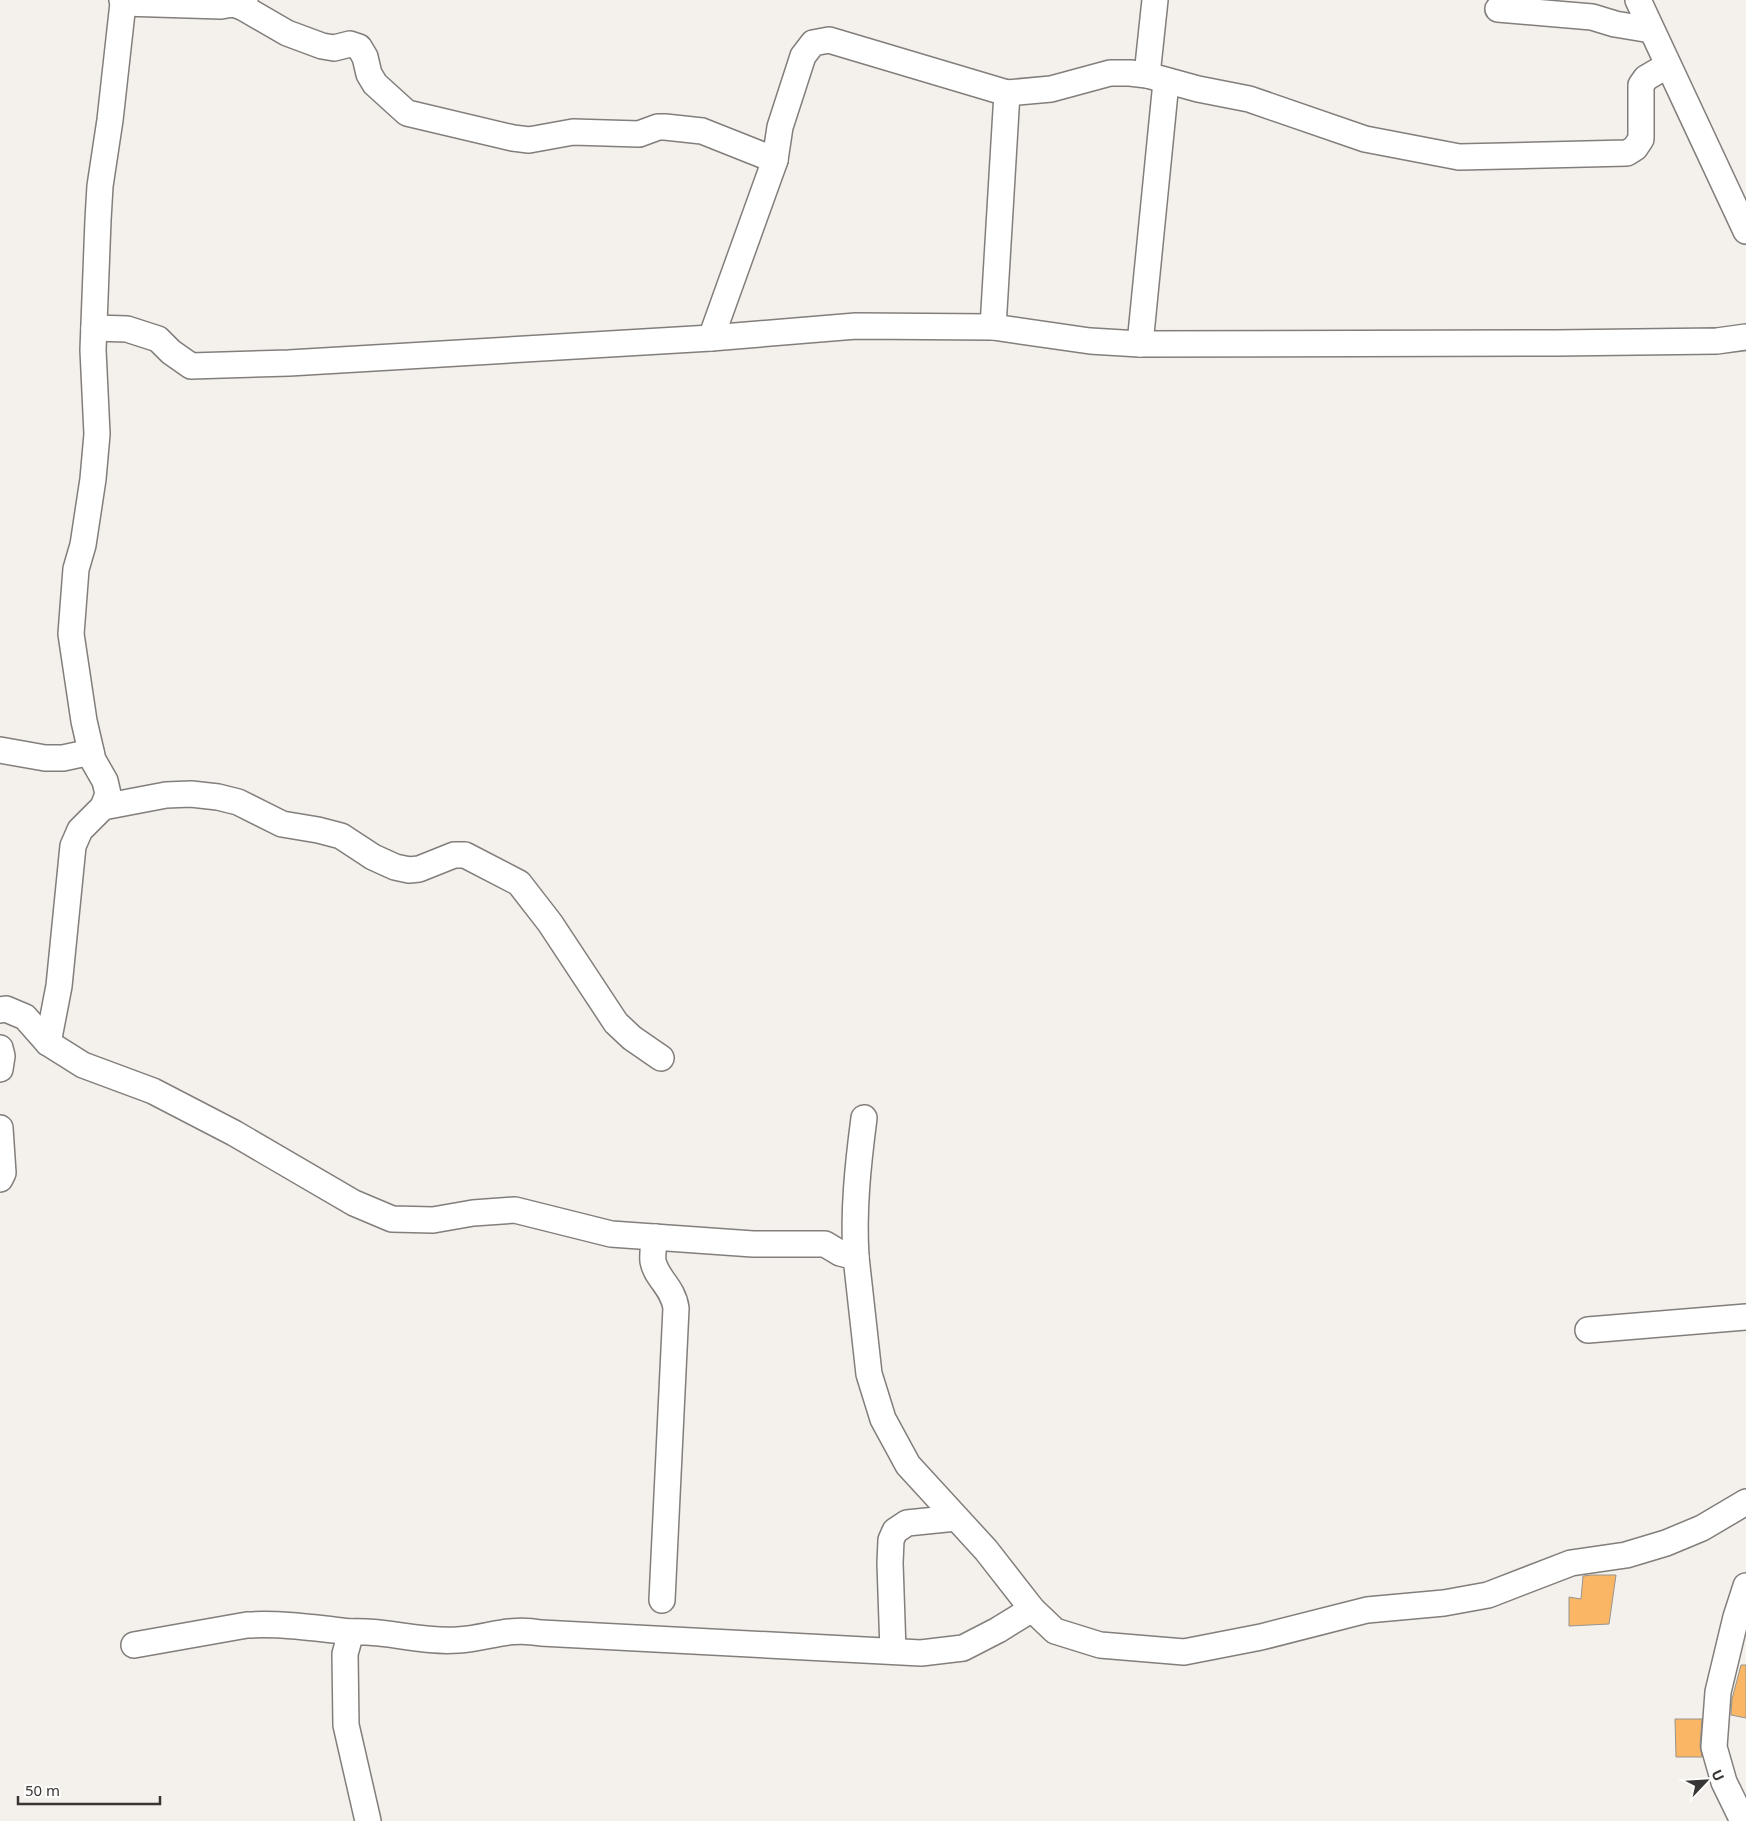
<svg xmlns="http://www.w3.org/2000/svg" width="1746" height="1821" font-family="'Noto Sans',sans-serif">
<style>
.building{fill:#fab664;stroke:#989490}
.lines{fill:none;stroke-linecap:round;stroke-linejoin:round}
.minor-casing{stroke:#827e7b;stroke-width:28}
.minor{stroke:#fff;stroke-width:25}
</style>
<rect width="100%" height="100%" fill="#f4f0eb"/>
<g class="building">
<polygon points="1592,1575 1616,1575 1609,1624 1569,1626 1569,1597 1581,1599 1583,1576"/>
<polygon points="1741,1665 1746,1665 1746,1718 1731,1715 1732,1699"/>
<polygon points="1675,1719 1702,1719 1700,1746 1702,1757 1676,1757"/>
</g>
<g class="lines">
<defs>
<g id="minor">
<polyline points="1638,0 1746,231"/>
<polyline points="123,3 221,6 233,4 242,7 245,0"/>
<polyline points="242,7 287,33 322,46 334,48 350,44 359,47 365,57 369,74 375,84 407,113 513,138 529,140 573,132 639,134 658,127 665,127 702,131 775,160 780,127 803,56 813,43 829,40 1007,93 1051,89 1110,73 1130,73 1147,75 1198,89 1249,99 1365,139 1459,157 1627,153 1635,148 1641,139 1641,85 1646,78 1668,65"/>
<polyline points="1498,9 1592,17 1615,24 1651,30"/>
<polyline points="1147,75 1155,0"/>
<polyline points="993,327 1007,93"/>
<polyline points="94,328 127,329 158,339 171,352 191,366 289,363 711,338 856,326 993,327 1090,341 1140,344 1556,343 1717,341 1746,337"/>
<polyline points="711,338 775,160"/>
<polyline points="1140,344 1166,82"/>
<polyline points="0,750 45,758 63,758 91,752"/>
<polyline points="103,807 166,795 191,794 218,797 238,802 282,824 318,830 341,836 373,857 395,867 409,870 419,869 454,855 465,855 519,883 550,923 616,1023 632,1038 661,1058"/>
<polyline points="0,1010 6,1009 25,1017 48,1043 83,1065 153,1091 234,1133 354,1203 392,1219 433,1220 473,1213 515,1210 611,1234 753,1244 825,1244 840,1253 856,1257 869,1374 883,1419 908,1465 986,1550 1032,1609 1055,1631 1100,1645 1184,1652 1261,1637 1367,1610 1444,1603 1488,1595 1571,1563 1626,1555 1666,1543 1702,1528 1746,1502"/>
<polyline points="48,1043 59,986 73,846 80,830 103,807 108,794 105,781 93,760 84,721 71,634 76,569 83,545 93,479 97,434 93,350 98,220 100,186 110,120 123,3 122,0"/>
<polyline points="0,1048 2,1056 0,1069"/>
<polyline points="0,1128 3,1173 0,1179"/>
<path d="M 655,1237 C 654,1245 652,1253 653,1261 C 656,1278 673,1287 676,1308 L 662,1600"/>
<path d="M 856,1257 C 853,1211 858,1164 864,1118"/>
<polyline points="1588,1330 1746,1317"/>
<path d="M 134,1645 L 247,1625 C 282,1623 316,1628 351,1632"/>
<polyline points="893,1651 890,1563 891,1540 895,1531 907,1523 956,1518"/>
<path d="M 368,1821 L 346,1725 L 345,1654 L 351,1632 C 387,1630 422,1643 458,1640 C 489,1638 507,1627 541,1633 L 921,1653 L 963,1648 L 998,1630 L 1032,1609"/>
<polyline points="1743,1821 1724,1782 1714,1747 1718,1692 1736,1617 1746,1586"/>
</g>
</defs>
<use href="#minor" class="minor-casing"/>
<use href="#minor" class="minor"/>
</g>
<g transform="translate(1706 1781) rotate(65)" stroke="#fffdfc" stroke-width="4" paint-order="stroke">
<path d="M0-4L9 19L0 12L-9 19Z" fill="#373634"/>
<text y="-8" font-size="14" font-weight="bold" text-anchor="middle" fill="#373634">U</text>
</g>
<path d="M18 1796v8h142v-8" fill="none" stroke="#373634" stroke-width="2.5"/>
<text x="25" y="1796" font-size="15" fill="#373634" stroke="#fffdfc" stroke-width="4" paint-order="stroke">50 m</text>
</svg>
